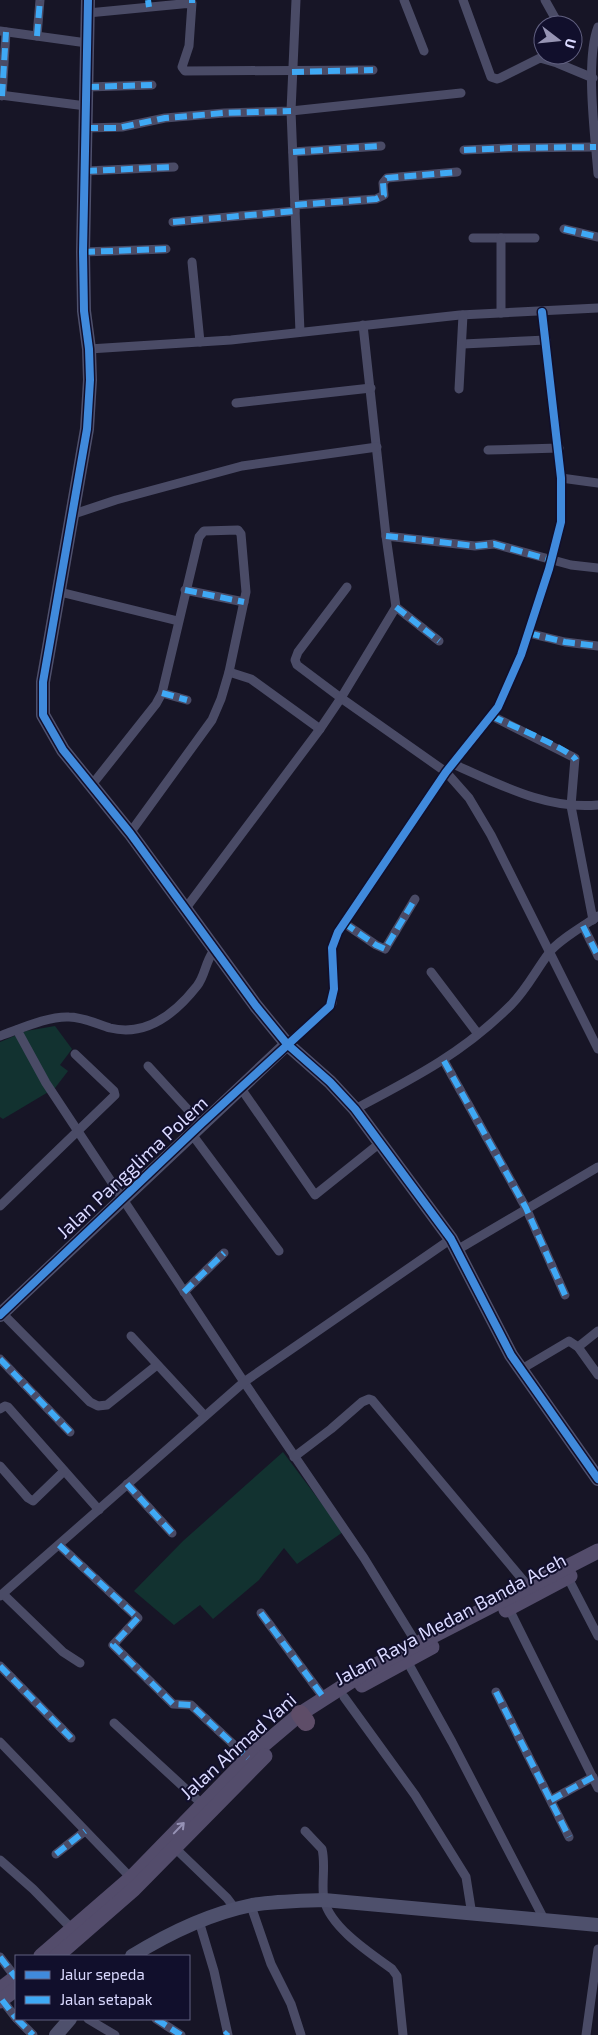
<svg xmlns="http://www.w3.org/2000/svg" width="598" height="2035" font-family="'Exo 2',sans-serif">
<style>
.green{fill:#123230}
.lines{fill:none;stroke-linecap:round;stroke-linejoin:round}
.street{stroke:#4a4b66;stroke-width:9}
.secondary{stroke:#4e506c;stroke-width:14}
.primary{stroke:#534c6b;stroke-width:15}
.highway{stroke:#5e4d68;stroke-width:18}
.quiet{stroke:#3fa9f5;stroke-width:6;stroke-dasharray:12 6;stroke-linecap:butt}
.cycleway-casing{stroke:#110f2c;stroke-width:11}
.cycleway{stroke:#408adc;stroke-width:8}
.oneway{stroke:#9692b5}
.labels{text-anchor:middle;stroke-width:4;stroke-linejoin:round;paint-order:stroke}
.street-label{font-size:19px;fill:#dad9ff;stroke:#110f2c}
</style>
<rect width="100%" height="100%" fill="#171526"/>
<g class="green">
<polygon points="55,1026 72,1049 60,1065 68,1071 55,1088 3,1119 0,1117 0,1042 26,1031"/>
<polygon points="283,1452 343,1532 297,1564 284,1548 259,1580 213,1619 200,1605 174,1625 134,1591 183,1541"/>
</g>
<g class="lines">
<g class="street">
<polyline points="296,0 291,111 300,332"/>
<polyline points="404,0 424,51"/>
<polyline points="463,0 491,77 497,79 500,78 540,58 557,63 593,78"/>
<polyline points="545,0 559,25"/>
<polyline points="88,13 192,3 189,46 182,67 185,71 373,70"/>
<path d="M 598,27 C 585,60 595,136 598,174"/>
<polyline points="0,31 87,43"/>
<polyline points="37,36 40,0"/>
<polyline points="87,87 152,85"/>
<polyline points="0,95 86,106"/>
<polyline points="2,96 6,32"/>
<polyline points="86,128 122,127 165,118 224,113 291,111 461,93"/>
<polyline points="464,150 509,148 596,147"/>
<polyline points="293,152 381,146"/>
<polyline points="85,171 174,167"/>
<polyline points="295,205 376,199 384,195 383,183 387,178 457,172"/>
<polyline points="173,222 295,211"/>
<polyline points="564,229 598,237"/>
<polyline points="473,238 535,238"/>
<polyline points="501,238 501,313"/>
<polyline points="83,252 166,249"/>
<polyline points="192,262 200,342"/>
<polyline points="363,325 386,536 396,607 439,641"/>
<polyline points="463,344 546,340"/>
<polyline points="89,349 231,340 460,315 598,308"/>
<polyline points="459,389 463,315"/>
<polyline points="236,403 371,388"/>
<polyline points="488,450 559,448"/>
<polyline points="561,478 598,483"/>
<polyline points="71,515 116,500 242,466 377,447"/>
<polyline points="386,536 475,546 494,544 571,565 598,568"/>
<polyline points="347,587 298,652 295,660 297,665 341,698 396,607"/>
<polyline points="185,590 244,602"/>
<polyline points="60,592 178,621"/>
<polyline points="528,633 565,642 598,646"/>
<polyline points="229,672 251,679 320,729"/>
<polyline points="162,693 187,700"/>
<polyline points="492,716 575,758 571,806 593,920"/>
<path d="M 453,764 C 499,784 546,810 598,805"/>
<polyline points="91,786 156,704 162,693 199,537 204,531 238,530 241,534 246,592 229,672 221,699 212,720 130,833"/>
<polyline points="186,908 320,729 341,698 446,772 469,798 491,835 598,1049"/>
<polyline points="344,923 376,945 385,949 415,899"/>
<polyline points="583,926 598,956"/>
<polyline points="431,972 478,1034"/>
<polyline points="17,1030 46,1083 244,1382 364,1558 417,1644"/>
<path d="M 0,1036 C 20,1029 48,1016 69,1017 C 83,1017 97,1024 110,1028 C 146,1037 175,1014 197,986 C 205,976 205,963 213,952 L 211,946"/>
<polyline points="287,1044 326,1010 332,1003 334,989 332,948 338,932 446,772 498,707 521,655 549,569 561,522 561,478 542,312"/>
<polyline points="444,1061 526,1208 565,1295"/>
<polyline points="148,1066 201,1124"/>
<polyline points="240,1087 315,1195 380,1143"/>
<path d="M 355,1109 C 414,1078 463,1053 511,1005 C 527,989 536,970 549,953 C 557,941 585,925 598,916"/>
<polyline points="191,1133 279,1251"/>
<polyline points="0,1206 115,1095 114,1091 75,1054"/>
<polyline points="457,1250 598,1167"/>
<polyline points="184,1292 224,1253"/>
<polyline points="0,1311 90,1402 98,1406 107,1405 157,1365"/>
<polyline points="131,1336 205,1416"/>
<polyline points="578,1347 598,1331"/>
<polyline points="0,1359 70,1432"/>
<polyline points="520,1370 569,1341 578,1347 598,1375"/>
<polyline points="0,1409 5,1406 8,1407 99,1510"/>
<polyline points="294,1457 331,1429 362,1402 369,1399 372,1400 528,1586"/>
<polyline points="0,1466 28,1498 33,1501 64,1471"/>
<polyline points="127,1484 172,1533"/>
<polyline points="59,1545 138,1618 113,1645 173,1704 191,1705 248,1758"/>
<polyline points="568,1578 598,1636"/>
<polyline points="3,1594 63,1652 80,1663"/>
<polyline points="0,1596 244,1382 451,1239"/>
<polyline points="509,1609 598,1788"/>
<polyline points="261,1613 324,1698"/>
<polyline points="407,1661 452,1742 545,1921"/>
<polyline points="0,1666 71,1738"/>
<polyline points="496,1692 569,1837"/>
<polyline points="344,1697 415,1795 466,1877 472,1915"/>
<polyline points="114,1723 202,1804"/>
<polyline points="0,1742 131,1878"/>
<polyline points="551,1800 593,1777"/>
<path d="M 305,1831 L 322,1849 C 326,1865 321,1884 324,1900 C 331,1928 370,1953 392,1969 L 397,1976 L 403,2035"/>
<polyline points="175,1848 227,1898 236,1910"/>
<polyline points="56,1854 85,1831"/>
<polyline points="0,1860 33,1889 73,1930"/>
<polyline points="251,1906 271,1964 291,2004 301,2035"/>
<polyline points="199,1921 214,1971 228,2035"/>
<polyline points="0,1957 16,1978"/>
<polyline points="2,2000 16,2018"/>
<polyline points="17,2019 33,2035"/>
<polyline points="88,2019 115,2035"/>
<polyline points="156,2019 181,2035"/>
<polyline points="586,2035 598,1949"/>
</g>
<g class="secondary">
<polyline points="88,0 83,252 84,311 89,349 90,380 87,429 43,682 43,715 63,750 130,833 256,1006 287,1044 330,1082 355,1109 451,1239 511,1355 598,1479"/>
<polyline points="0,1315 287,1044"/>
<path d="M 132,1956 C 169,1933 208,1914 252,1905 C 276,1901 300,1901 324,1900 L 598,1925"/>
<polyline points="56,2035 70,2019"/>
</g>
<g class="primary">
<polyline points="506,1610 570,1576"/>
<polyline points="362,1685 432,1647"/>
<polyline points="41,1956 131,1878 248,1758 300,1714 378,1664 598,1551"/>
<polyline points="57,1956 134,1889 265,1756"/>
<polyline points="0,1989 16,1977"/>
<polyline points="0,2001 16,1989"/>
</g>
<polyline class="highway" points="300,1714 306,1722"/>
<g class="quiet">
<polyline points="148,0 149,7"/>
<polyline points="192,3 192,0"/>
<polyline points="37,36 40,0"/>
<polyline points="292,72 373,70"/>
<polyline points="87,87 152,85"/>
<polyline points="2,96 6,32"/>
<polyline points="86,128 118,128 165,118 224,113 291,111"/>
<polyline points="464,150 509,148 596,147"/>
<polyline points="293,152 381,146"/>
<polyline points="85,171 174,167"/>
<polyline points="295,205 376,199 384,195 383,183 387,178 457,172"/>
<polyline points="173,222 295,211"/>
<polyline points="564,229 598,237"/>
<polyline points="83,252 166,249"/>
<polyline points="386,536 475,546 494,544 551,560"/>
<polyline points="185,590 244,602"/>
<polyline points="396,607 439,641"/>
<polyline points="528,633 565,642 598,646"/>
<polyline points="162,693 187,700"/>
<path d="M 492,716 C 507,724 570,749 576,760"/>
<polyline points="344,923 376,945 385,949 415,899"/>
<polyline points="583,926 598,956"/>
<polyline points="444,1061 526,1208 565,1295"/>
<polyline points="184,1292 224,1253"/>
<polyline points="0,1359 70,1432"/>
<polyline points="127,1484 172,1533"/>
<polyline points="59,1545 138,1618 113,1645 173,1704 191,1705 248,1758"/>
<polyline points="261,1613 324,1698"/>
<polyline points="0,1666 71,1738"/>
<polyline points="496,1692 569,1837"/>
<polyline points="551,1800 593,1777"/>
<polyline points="56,1854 85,1831"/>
<polyline points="0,1957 16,1978"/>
<polyline points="2,2000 16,2018"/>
<polyline points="17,2019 33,2035"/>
<polyline points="156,2019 181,2035"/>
<polyline points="225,2035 228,2032"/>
</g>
<defs>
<g id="cycleway">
<polyline points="88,0 83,252 84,311 89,349 90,380 87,429 43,682 43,715 63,750 130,833 256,1006 287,1044 330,1082 355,1109 451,1239 511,1355 598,1479"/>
<polyline points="0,1315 201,1124 330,1006 334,989 332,948 338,932 446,772 498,707 521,655 549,569 561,522 561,478 542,312"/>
</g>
</defs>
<use href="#cycleway" class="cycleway-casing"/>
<use href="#cycleway" class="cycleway"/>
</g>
<defs><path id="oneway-shaft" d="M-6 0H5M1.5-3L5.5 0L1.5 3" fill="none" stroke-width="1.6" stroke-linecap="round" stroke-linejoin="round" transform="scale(1.25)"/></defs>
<use class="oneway" href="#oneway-shaft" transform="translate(179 1828) rotate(-46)"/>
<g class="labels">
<g class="street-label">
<text transform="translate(132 1167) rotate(-43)" y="7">Jalan Pangglima Polem</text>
<text transform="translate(450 1619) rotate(-28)" y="7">Jalan Raya Medan Banda Aceh</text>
<text transform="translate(238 1746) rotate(-42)" y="7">Jalan Ahmad Yani</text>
</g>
</g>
<rect x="15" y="1955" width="175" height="65" fill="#110f2c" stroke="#616080"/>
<rect x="25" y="1971" width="25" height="8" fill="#408adc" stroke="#616080"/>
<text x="60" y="1980" font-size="15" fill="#dad9ff">Jalur sepeda</text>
<rect x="25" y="1996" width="25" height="8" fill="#3fa9f5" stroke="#616080"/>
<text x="60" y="2005" font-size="15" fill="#dad9ff">Jalan setapak</text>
<g transform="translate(558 40) rotate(106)"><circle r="24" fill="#110f2c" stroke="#616080"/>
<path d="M0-4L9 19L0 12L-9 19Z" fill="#9694b3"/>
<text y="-8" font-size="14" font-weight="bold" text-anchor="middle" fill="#dad9ff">U</text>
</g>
</svg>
